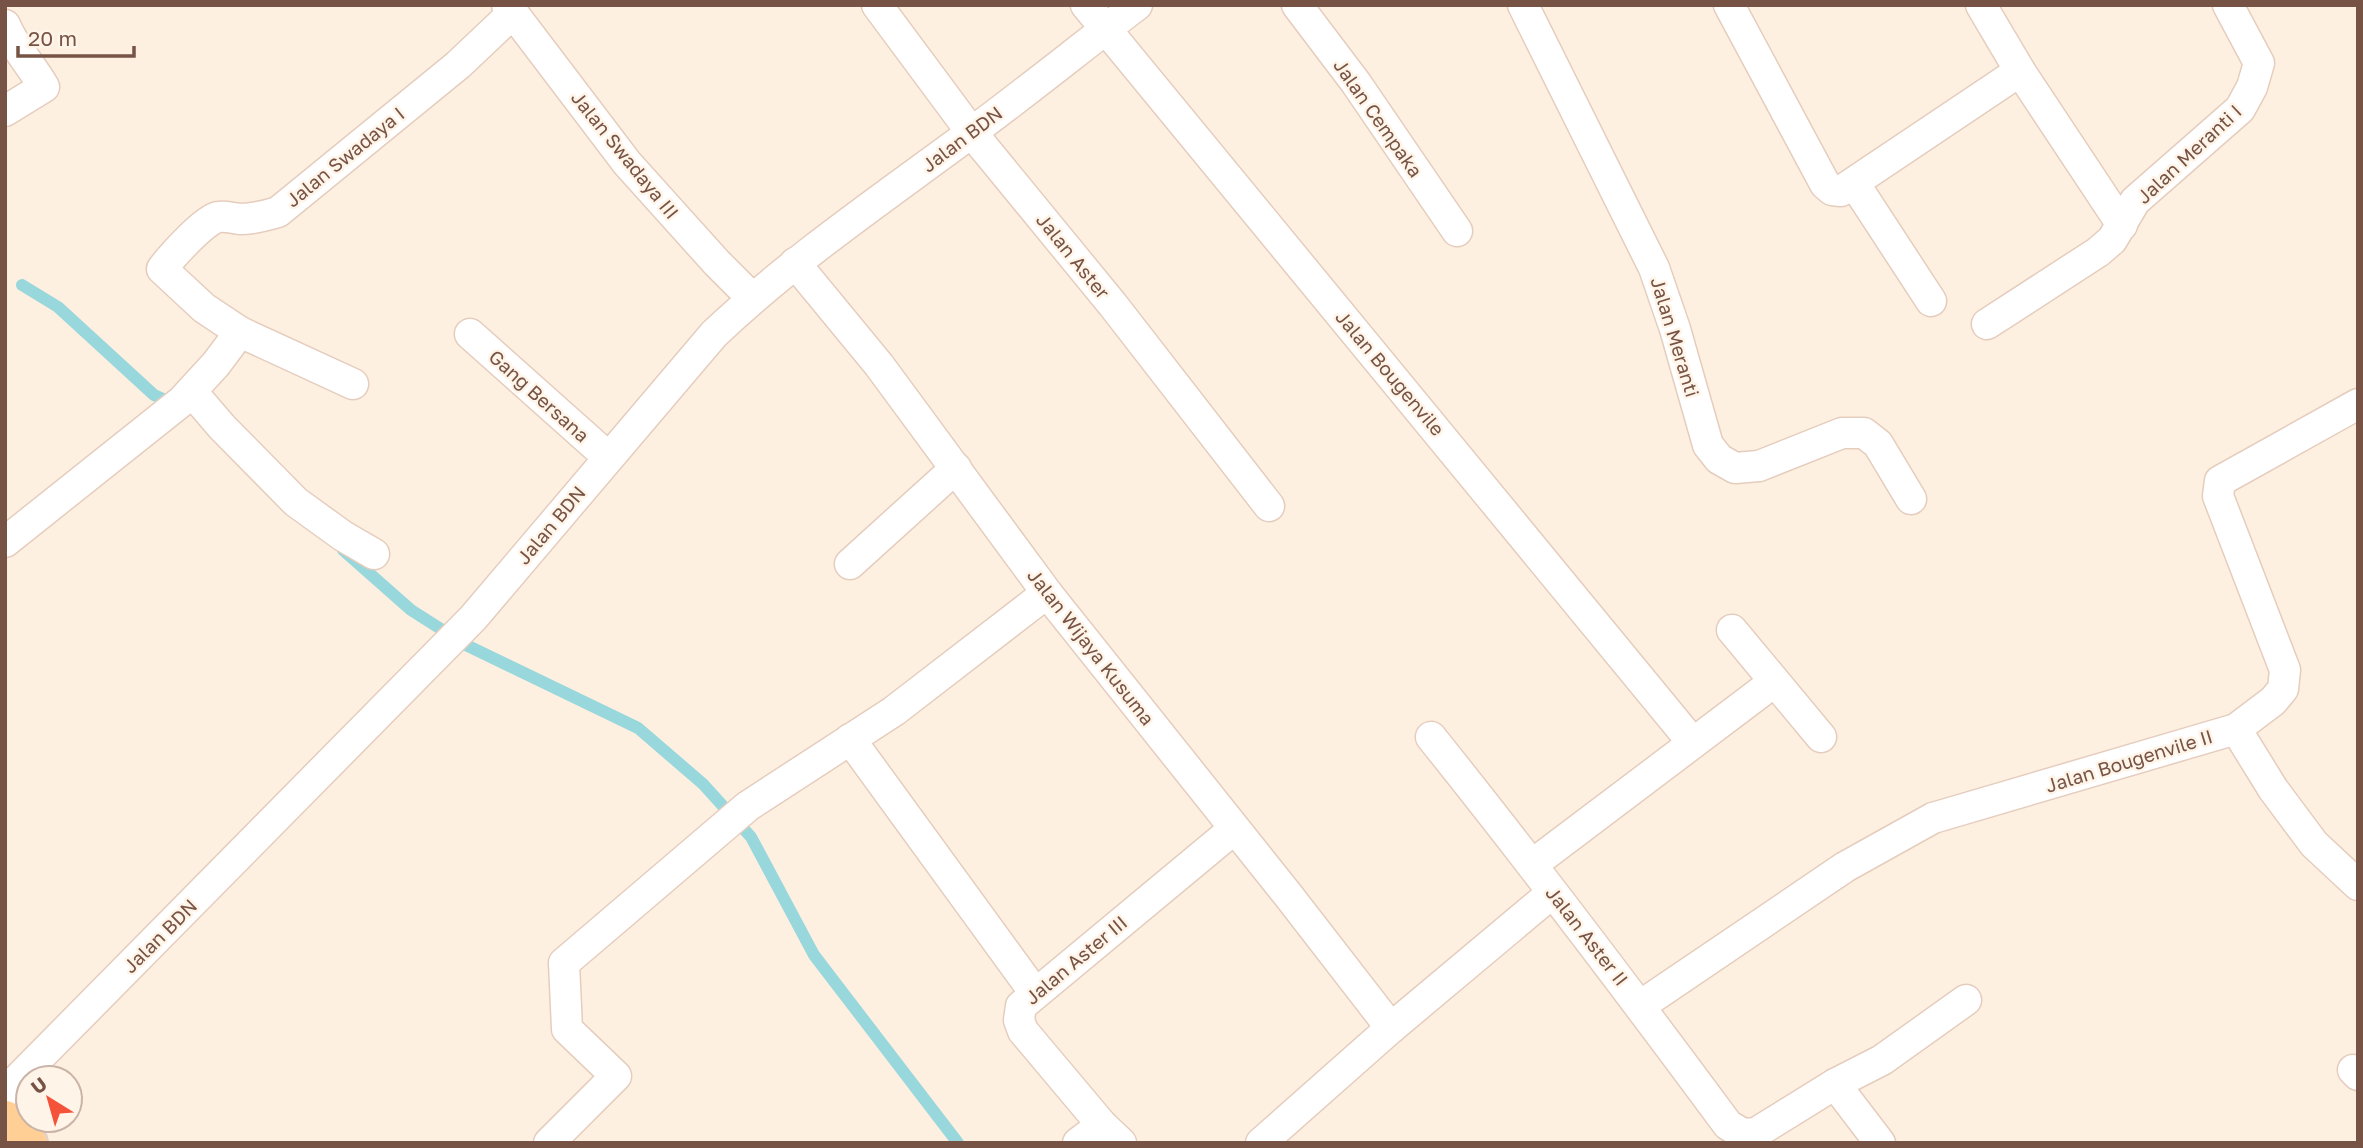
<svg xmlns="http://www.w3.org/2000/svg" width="2363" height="1148" font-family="'Golos Text',sans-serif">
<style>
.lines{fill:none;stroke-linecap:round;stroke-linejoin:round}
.stream{stroke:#98d7dc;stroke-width:12}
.street-casing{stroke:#e5cdbe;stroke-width:33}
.primary-casing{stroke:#dcd2cf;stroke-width:42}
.street{stroke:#fff;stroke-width:30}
.primary{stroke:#ffcf96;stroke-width:38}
.labels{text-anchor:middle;stroke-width:5;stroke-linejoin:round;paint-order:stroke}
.street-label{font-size:19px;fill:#775345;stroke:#fff4e8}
</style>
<rect width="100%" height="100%" fill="#fef0e0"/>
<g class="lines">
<g class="stream">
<polyline points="22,285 58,307 154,395 174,404"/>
<polyline points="343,550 411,610 466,645 638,728 703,784 751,837 814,955 958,1143"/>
</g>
<defs>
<g id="street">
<polyline points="507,5 627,163 717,263 752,298"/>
<polyline points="877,5 972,133 1113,305 1269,506"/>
<polyline points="1086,5 1693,743"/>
<polyline points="1297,5 1356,83 1457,231"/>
<polyline points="1523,5 1654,268 1675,329 1708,445 1719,459 1735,468 1759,466 1842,433 1864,433 1878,444 1911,499"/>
<polyline points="1729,5 1825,184 1832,190 1841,191 2020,71"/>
<polyline points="1981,5 2020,71 2122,225"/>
<path d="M 5,25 C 14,47 32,66 44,87 L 5,111"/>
<polyline points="1854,183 1931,301"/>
<polyline points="795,263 879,365 1047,593 1288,895 1391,1028"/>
<polyline points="1987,324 2098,252 2112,240 2135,201 2240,109 2252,87 2259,63 2228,5"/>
<polyline points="240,332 353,384"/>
<polyline points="470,334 608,457"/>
<polyline points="192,392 222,427 296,502 343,536 374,554"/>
<path d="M 5,542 L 182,401 L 216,364 L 240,332 L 204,308 L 162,269 C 171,257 204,220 218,217 C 225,216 232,218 240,219 C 253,219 265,216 278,212 L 458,65 L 513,13"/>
<polyline points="850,564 956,468"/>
<polyline points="1732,630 1821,737"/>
<polyline points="2236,729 2273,789 2314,844 2358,885"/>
<path d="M 1431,737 C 1533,864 1631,994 1728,1125 L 1743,1134 L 1756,1133 L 1835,1084 L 1882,1060 L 1966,1000"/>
<polyline points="850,739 1035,993"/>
<polyline points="1533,864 1774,682"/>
<polyline points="1640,1006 1845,867 1933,818 2236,729 2273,701 2283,689 2285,670 2218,496 2220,481 2358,404"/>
<polyline points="2353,1070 2358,1075"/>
<polyline points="1835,1084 1880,1143"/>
<path d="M 5,1092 L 473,618 L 714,334 C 790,262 876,203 960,141 C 1020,97 1078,50 1137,5"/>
<polyline points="549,1143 616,1076 567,1029 564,963 748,806 894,711 1047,593"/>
<polyline points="1078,1143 1102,1125"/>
<polyline points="1121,1143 1102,1125 1023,1031 1019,1020 1021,1006 1234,829"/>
<polyline points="1261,1143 1391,1028 1552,893"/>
</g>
<polyline id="primary" points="5,1120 28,1143"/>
</defs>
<use href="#street" class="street-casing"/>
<use href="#primary" class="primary-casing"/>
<use href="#street" class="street"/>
<use href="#primary" class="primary"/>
</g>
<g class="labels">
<g class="street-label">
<text transform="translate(1378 118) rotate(55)" y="7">Jalan Cempaka</text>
<text transform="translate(962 139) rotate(-37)" y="7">Jalan BDN</text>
<text transform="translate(2189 154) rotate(-43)" y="7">Jalan Meranti I</text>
<text transform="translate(625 155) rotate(51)" y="7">Jalan Swadaya III</text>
<text transform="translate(345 157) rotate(-39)" y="7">Jalan Swadaya I</text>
<text transform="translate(1073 256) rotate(51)" y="7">Jalan Aster</text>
<text transform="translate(1675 337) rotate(73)" y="7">Jalan Meranti</text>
<text transform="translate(1390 373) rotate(50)" y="7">Jalan Bougenvile</text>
<text transform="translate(539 396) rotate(42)" y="7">Gang Bersana</text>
<text transform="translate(551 525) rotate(-50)" y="7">Jalan BDN</text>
<text transform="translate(1091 647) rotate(52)" y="7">Jalan Wijaya Kusuma</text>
<text transform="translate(2129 761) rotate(-17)" y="7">Jalan Bougenvile II</text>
<text transform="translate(160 936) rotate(-45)" y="7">Jalan BDN</text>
<text transform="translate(1587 936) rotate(52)" y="7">Jalan Aster II</text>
<text transform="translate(1076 960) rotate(-40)" y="7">Jalan Aster III</text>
</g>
</g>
<rect width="2363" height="1148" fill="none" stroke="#775345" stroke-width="14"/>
<g transform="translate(49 1099) rotate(323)"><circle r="33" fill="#fff4e8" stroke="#c9b4a7" stroke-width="2"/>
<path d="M0-5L12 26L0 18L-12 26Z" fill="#f45339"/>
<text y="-10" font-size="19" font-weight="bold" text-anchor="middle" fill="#775345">U</text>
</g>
<path d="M18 46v10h116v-10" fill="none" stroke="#775345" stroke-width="3.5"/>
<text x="28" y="46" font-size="21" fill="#775345" stroke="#fff4e8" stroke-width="5" paint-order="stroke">20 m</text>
</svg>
